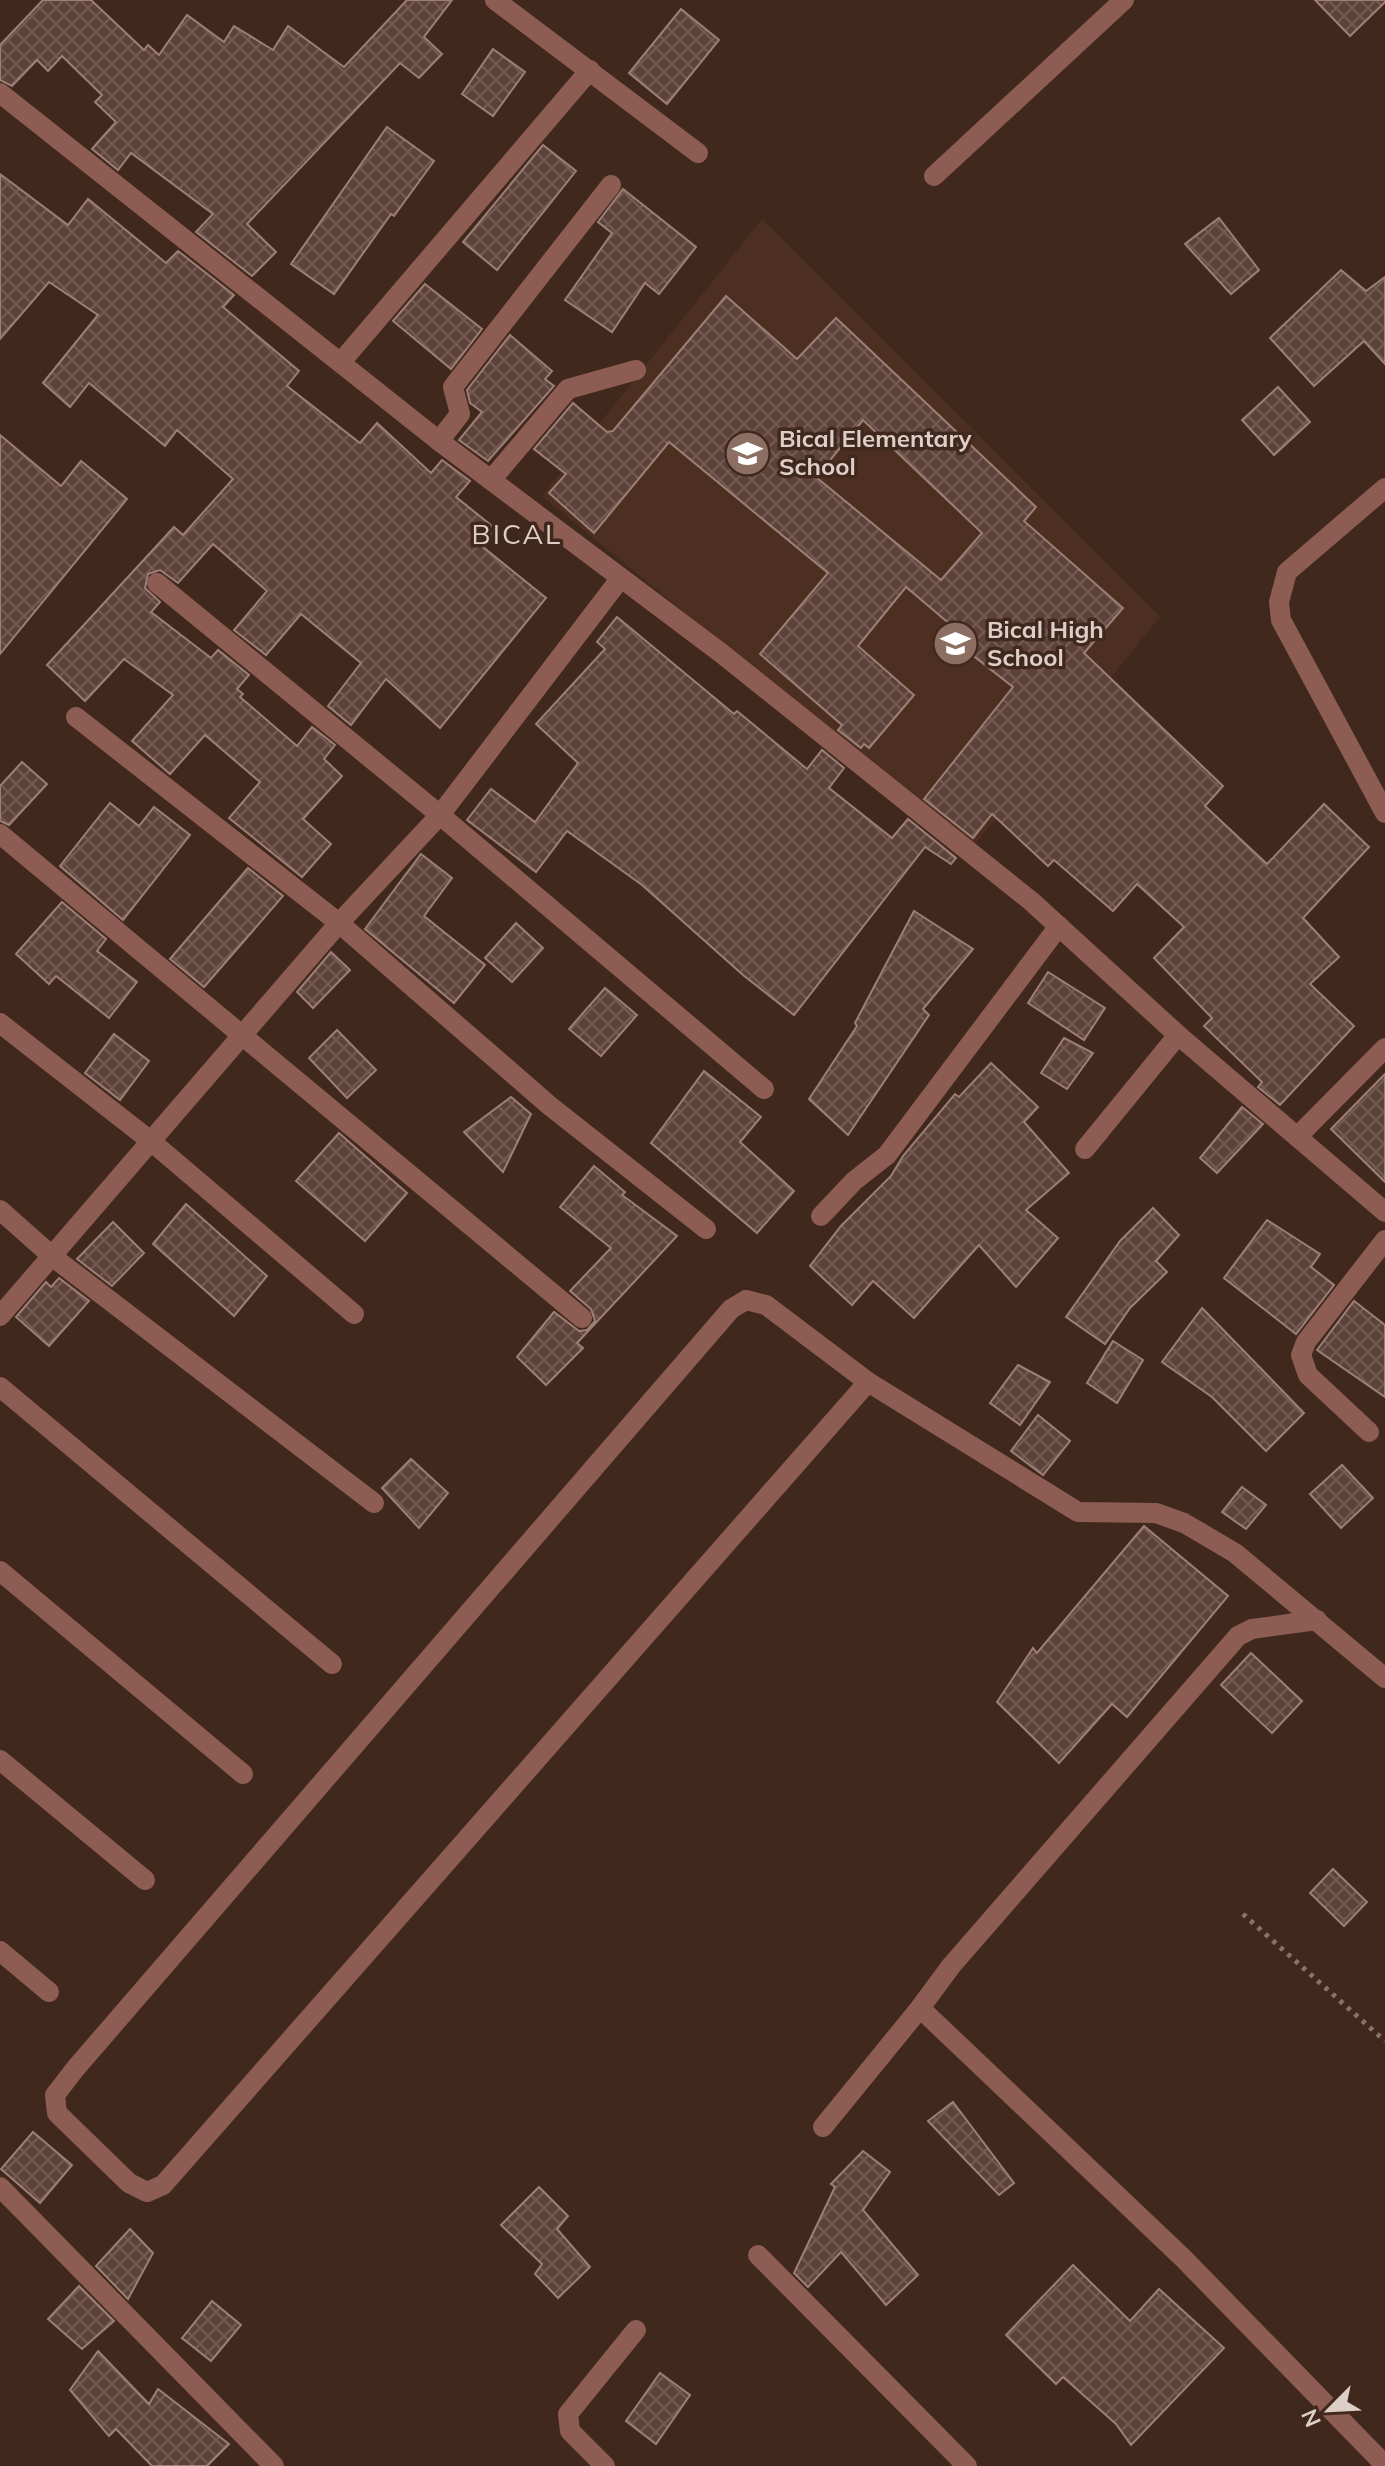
<svg xmlns="http://www.w3.org/2000/svg" width="1385" height="2466" font-family="Mulish,sans-serif">
<style>
.built{fill:#4d2f21}
.building{fill:url(#building-cross-hatch);stroke:#9d7f76;stroke-width:2;fill-rule:evenodd}
.lines{fill:none;stroke-linecap:round;stroke-linejoin:round}
.path{stroke:#87736a;stroke-width:5;stroke-dasharray:4 6;stroke-linecap:butt}
.minor{stroke:#8d5d54;stroke-width:20}
.labels{text-anchor:middle;stroke-width:7;stroke-linejoin:round;paint-order:stroke}
.poi-label{font-size:24px;font-weight:bold;fill:#ddcec7;stroke:#40281d;text-anchor:start}
.quarter-label{font-size:28px;letter-spacing:2px;fill:#ddcec7;stroke:#40281d}
</style>
<defs>
<pattern id="building-cross-hatch" width="8" height="8" patternUnits="userSpaceOnUse" patternTransform="scale(2)"><rect width="8" height="8" fill="#5d423a"/><path d="M0 0l8 8M0 8l8-8" fill="none" stroke="#745c55"/></pattern>
</defs>
<rect width="100%" height="100%" fill="#40281d"/>
<polygon class="built" points="762,219 1160,617 972,848 542,496"/>
<g class="building">
<polygon points="43,0 91,0 144,50 148,45 159,55 187,15 224,42 234,26 273,50 288,26 344,67 407,0 452,0 424,37 442,54 419,78 400,63 247,224 276,252 252,276 196,232 213,214 131,153 118,170 92,149 116,122 95,102 102,95 62,56 48,71 37,60 12,86 0,80 0,45"/>
<polygon points="1315,0 1385,0 1385,2 1350,36"/>
<polygon points="681,9 719,40 667,104 629,73"/>
<polygon points="493,49 525,72 493,116 462,94"/>
<polygon points="387,127 434,161 394,216 391,214 334,294 291,264"/>
<polygon points="543,145 576,171 497,270 463,242"/>
<polygon points="0,174 68,225 88,199 166,263 178,251 234,295 223,307 299,371 287,386 360,443 377,423 431,473 442,460 470,481 456,497 497,530 483,547 546,598 440,728 386,679 351,725 328,706 361,663 301,614 266,655 234,630 267,591 213,544 178,583 160,570 148,574 145,588 160,602 151,612 211,658 218,650 249,675 237,689 243,694 240,697 297,746 312,727 335,745 324,759 342,776 303,819 331,844 302,877 229,818 260,782 205,735 170,774 132,741 173,695 124,659 85,701 47,665 174,527 183,535 233,479 177,430 165,446 89,383 70,407 43,383 98,315 49,282 0,339"/>
<polygon points="623,189 696,247 659,294 645,283 612,332 565,300 612,233 598,222"/>
<polygon points="1219,218 1259,270 1231,294 1185,244"/>
<polygon points="1341,270 1366,291 1385,277 1385,364 1364,341 1314,386 1270,338"/>
<polygon points="425,284 482,329 451,369 393,321"/>
<path d="M 726,296 L 797,359 L 836,318 L 1036,507 L 1024,521 L 1123,608 L 1084,653 L 1223,786 L 1205,806 L 1267,864 L 1324,804 L 1369,847 L 1303,918 L 1339,957 L 1310,984 L 1354,1026 L 1280,1105 L 1258,1087 L 1262,1082 L 1204,1026 L 1212,1018 L 1154,958 L 1184,927 L 1137,884 L 1113,911 L 1054,860 L 1048,866 L 992,814 L 973,838 L 924,799 L 1013,687 L 971,654 L 977,647 L 906,587 L 858,646 L 914,695 L 869,748 L 864,744 L 861,748 L 838,730 L 842,725 L 760,654 L 828,573 L 669,442 L 594,533 L 549,493 L 566,474 L 534,449 L 573,403 L 607,432 L 613,431 ZM 863,420 L 982,533 L 941,580 L 816,477 Z"/>
<polygon points="510,335 552,371 545,379 554,386 488,461 459,440 482,412 470,403 467,390"/>
<polygon points="1278,387 1310,422 1274,455 1242,420"/>
<polygon points="0,435 61,486 81,461 127,499 0,654"/>
<polygon points="617,617 734,714 737,711 807,769 822,750 844,768 829,788 892,838 908,819 956,858 951,864 925,847 794,1015 743,975 642,885 567,831 536,872 467,820 491,789 535,822 578,763 536,724 605,649 597,642"/>
<polygon points="22,762 47,784 9,825 0,821 0,786"/>
<polygon points="110,803 139,826 154,807 190,835 123,920 60,866"/>
<polygon points="421,854 452,878 424,916 485,965 454,1003 365,929"/>
<polygon points="248,868 283,896 204,987 170,959"/>
<polygon points="62,902 106,939 97,951 137,982 109,1018 56,976 49,984 16,954"/>
<polygon points="914,911 973,949 923,1009 929,1015 848,1135 809,1099 857,1026 855,1023"/>
<polygon points="516,923 543,948 512,982 485,958"/>
<polygon points="331,952 350,970 313,1008 297,992"/>
<polygon points="1048,972 1105,1008 1084,1040 1028,1003"/>
<polygon points="605,988 637,1015 601,1056 569,1029"/>
<polygon points="337,1030 376,1070 347,1098 309,1058"/>
<polygon points="114,1034 149,1061 120,1100 85,1073"/>
<polygon points="1064,1038 1093,1053 1067,1089 1041,1073"/>
<polygon points="991,1063 1038,1107 1024,1122 1069,1173 1026,1210 1058,1238 1016,1287 979,1245 914,1318 873,1281 852,1305 810,1266 841,1226 891,1176 903,1156 955,1094 959,1097"/>
<polygon points="704,1071 761,1117 740,1142 794,1191 757,1233 651,1143"/>
<polygon points="1385,1074 1385,1182 1331,1129"/>
<polygon points="511,1097 531,1114 503,1172 464,1132"/>
<polygon points="1242,1107 1263,1124 1217,1173 1200,1158"/>
<polygon points="339,1133 407,1193 365,1241 296,1181"/>
<polygon points="594,1166 625,1192 622,1195 677,1236 577,1343 583,1348 546,1385 517,1357 554,1312 579,1331 587,1330 595,1321 591,1309 570,1291 611,1248 560,1207"/>
<polygon points="186,1204 267,1276 234,1316 153,1244"/>
<polygon points="1153,1208 1179,1235 1156,1261 1167,1272 1130,1308 1105,1344 1066,1317 1120,1241"/>
<polygon points="1267,1220 1320,1254 1311,1267 1334,1285 1296,1334 1224,1278"/>
<polygon points="113,1222 144,1253 112,1286 77,1259"/>
<polygon points="59,1278 89,1301 49,1346 16,1317 46,1282 51,1287"/>
<polygon points="1354,1301 1385,1325 1385,1397 1317,1350"/>
<polygon points="1202,1308 1304,1413 1266,1451 1212,1397 1162,1362"/>
<polygon points="1113,1341 1143,1360 1117,1403 1087,1383"/>
<polygon points="1018,1365 1050,1382 1020,1425 990,1403"/>
<polygon points="1038,1415 1070,1441 1043,1475 1011,1451"/>
<polygon points="411,1459 448,1493 419,1528 382,1488"/>
<polygon points="1342,1465 1373,1498 1341,1528 1310,1494"/>
<polygon points="1242,1487 1266,1505 1246,1529 1222,1512"/>
<polygon points="1144,1526 1228,1596 1127,1717 1112,1704 1059,1763 997,1702 1033,1648 1037,1653"/>
<polygon points="1251,1653 1302,1701 1272,1733 1221,1685"/>
<polygon points="1333,1869 1367,1902 1344,1926 1310,1893"/>
<polygon points="953,2102 1014,2183 999,2195 928,2121"/>
<polygon points="33,2132 72,2165 40,2203 1,2169"/>
<polygon points="863,2151 890,2172 863,2210 918,2275 886,2305 841,2252 808,2287 794,2273 835,2187 831,2184"/>
<polygon points="539,2187 568,2216 557,2229 590,2267 558,2298 535,2274 542,2264 501,2225"/>
<polygon points="130,2229 153,2253 128,2299 96,2266"/>
<polygon points="1073,2265 1130,2321 1159,2289 1224,2348 1131,2445 1116,2424 1063,2377 1056,2384 1006,2335"/>
<polygon points="79,2286 114,2321 82,2349 48,2319"/>
<polygon points="212,2301 241,2325 211,2361 182,2338"/>
<polygon points="98,2351 149,2404 158,2389 229,2444 207,2466 152,2466 116,2429 109,2436 70,2390"/>
<polygon points="660,2373 690,2395 656,2444 626,2421"/>
</g>
<g class="lines">
<polyline class="path" points="1243,1914 1385,2041"/>
<g class="minor">
<polyline points="495,0 698,153"/>
<polyline points="0,93 439,441 721,653 1031,901 1178,1035 1385,1212"/>
<polyline points="934,176 1124,0"/>
<polyline points="341,362 590,70"/>
<polyline points="439,441 460,414 453,387 611,185"/>
<polyline points="491,480 568,389 636,370"/>
<polyline points="1385,488 1287,572 1279,602 1281,620 1385,813"/>
<polyline points="157,583 440,815 764,1089"/>
<polyline points="76,717 339,923 550,1106 706,1229"/>
<polyline points="0,834 582,1318"/>
<polyline points="0,1023 152,1142 354,1314"/>
<polyline points="1297,1137 1385,1048"/>
<polyline points="1085,1149 1178,1035"/>
<polyline points="0,1210 53,1257 374,1503"/>
<polyline points="821,1216 854,1181 887,1155 1059,926"/>
<polyline points="0,1316 339,923 440,815 620,579"/>
<polyline points="868,1382 163,2185 147,2192 129,2183 57,2113 55,2095 75,2069 731,1309 746,1300 766,1305 868,1382 1078,1512 1156,1513 1184,1523 1235,1553 1385,1678"/>
<polyline points="0,1387 332,1664"/>
<polyline points="1369,1432 1308,1375 1301,1355 1306,1342 1385,1240"/>
<polyline points="0,1571 243,1774"/>
<polyline points="1317,1620 1252,1629 1238,1636 951,1966 920,2008 1183,2258 1385,2465"/>
<polyline points="0,1760 145,1880"/>
<polyline points="0,1951 49,1992"/>
<polyline points="823,2127 920,2008"/>
<polyline points="0,2187 274,2466"/>
<polyline points="758,2255 967,2466"/>
<polyline points="605,2466 570,2431 568,2414 636,2330"/>
</g>
</g>
<defs>
<symbol id="school-disc" viewBox="-11 -11 22 22"><circle r="9.5" fill="#8d6e63" stroke="#40281d"/><path d="M0-5L7-2L0 1L-7-2ZM-4 1L0 2.5L4 1V4Q0 6-4 4Z" fill="#fff"/></symbol>
</defs>
<g fill-rule="evenodd">
<use href="#school-disc" x="722" y="428" width="51" height="51"/>
<use href="#school-disc" x="930" y="618" width="51" height="51"/>
</g>
<g class="labels">
<g class="poi-label">
<text x="779" y="447">Bical Elementary<tspan x="779" dy="28">School</tspan></text>
<text x="987" y="638">Bical High<tspan x="987" dy="28">School</tspan></text>
</g>
<g class="quarter-label">
<text x="517" y="544">BICAL</text>
</g>
</g>
<g transform="translate(1329 2410) rotate(246)" stroke="#40281d" stroke-width="6" paint-order="stroke">
<path d="M0-6L14 30L0 20L-14 30Z" fill="#ddcec7"/>
<text y="-12" font-size="22" font-weight="bold" text-anchor="middle" fill="#ddcec7">N</text>
</g>
</svg>
